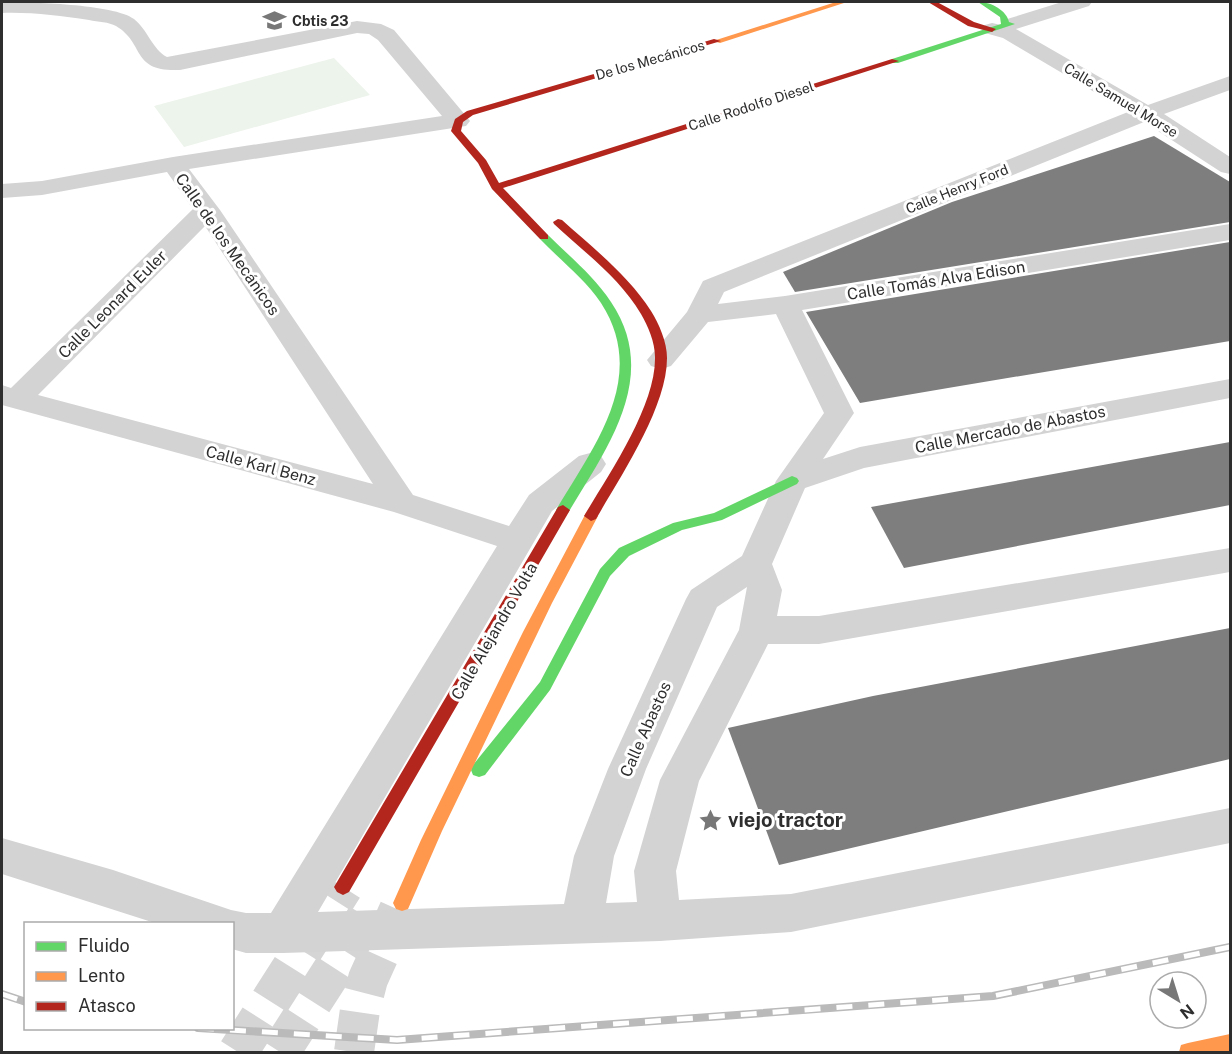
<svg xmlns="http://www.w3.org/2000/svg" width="1232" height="1054" font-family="'Public Sans',sans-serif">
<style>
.green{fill:#edf4eb}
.building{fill:#7e7e7e}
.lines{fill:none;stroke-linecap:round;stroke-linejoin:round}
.secondary-tunnel{stroke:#d5d5d5;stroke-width:40;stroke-dasharray:40 20;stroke-linecap:butt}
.street{fill:#d3d3d3;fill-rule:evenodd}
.fast{fill:#63d668;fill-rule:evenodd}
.slow{fill:#ff974d;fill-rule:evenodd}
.jam{fill:#b3261e;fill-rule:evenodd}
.rail-casing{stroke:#bababa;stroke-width:8}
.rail{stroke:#fff;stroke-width:5;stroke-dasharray:16;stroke-linecap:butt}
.labels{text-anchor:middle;stroke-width:6;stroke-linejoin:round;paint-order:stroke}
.far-poi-label{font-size:14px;font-weight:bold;fill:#2e2e2e;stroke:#fff;text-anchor:start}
.far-street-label{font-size:14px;fill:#2e2e2e;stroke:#fff}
.street-label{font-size:16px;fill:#2e2e2e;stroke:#fff}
.near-poi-label{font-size:20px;font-weight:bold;fill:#2e2e2e;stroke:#fff;text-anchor:start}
</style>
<rect width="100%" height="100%" fill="#fff"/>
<polygon class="green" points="334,58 370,95 184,147 154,106"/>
<g class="building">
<polygon points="1154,136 1230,182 1230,222 795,292 783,272 952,202"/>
<polygon points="1230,242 1230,341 948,388 860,403 806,312"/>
<polygon points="1230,442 1230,505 904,568 871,507"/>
<polygon points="1230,628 1230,759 779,865 728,728 873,696"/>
</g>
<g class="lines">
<g class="secondary-tunnel">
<polyline points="238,1052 343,887"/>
<polyline points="280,1052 377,901"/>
<polyline points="354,1052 360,1010 368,979 399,910"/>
</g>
<path class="street" d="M 2,2 C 29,2 114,4 134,19 C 148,30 152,49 167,57 L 357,21 L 381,24 L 394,30 L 466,116 L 470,121 L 466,126 L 189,169 L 220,210 L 413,495 L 509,526 L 529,495 L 579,456 L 590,453 L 601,456 L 606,464 L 601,472 L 552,511 L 318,912 L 564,904 L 574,856 L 608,769 L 686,599 L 691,590 L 742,556 L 776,481 L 824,413 L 776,314 L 708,322 L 671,366 L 661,369 L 651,366 L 647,360 L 687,312 L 703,281 L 1128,112 L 1003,38 L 985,33 L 981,29 L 985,25 L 992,23 L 1001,25 L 1004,20 L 1062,2 L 1092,2 L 1089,6 L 1016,29 L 1148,105 L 1230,76 L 1230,90 L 1164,114 L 1230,157 L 1230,174 L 1221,172 L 1144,122 L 724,292 L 718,304 L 785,296 L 1230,224 L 1230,240 L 802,310 L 854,413 L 823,459 L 860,447 L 1230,379 L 1230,398 L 864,468 L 805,488 L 772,564 L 782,590 L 777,616 L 819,616 L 1230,548 L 1230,572 L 819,644 L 768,644 L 699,781 L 676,871 L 679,900 L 791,894 L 1230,808 L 1230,843 L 791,932 L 660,941 L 283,953 L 246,953 L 232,949 L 232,924 L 158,924 L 2,874 L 2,838 L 113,870 L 231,910 L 246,913 L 271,913 L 497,546 L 394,512 L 2,405 L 2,385 L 11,388 L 193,209 L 167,172 L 42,195 L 2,198 L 2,184 L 42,181 L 173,157 L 442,116 L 378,40 L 369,34 L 357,33 L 180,70 C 130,72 146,44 116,26 C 109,22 98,22 89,20 C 60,16 32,12 2,13 ZM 205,226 L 373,484 L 38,395 ZM 747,587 L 739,630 L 660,780 L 634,871 L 637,902 L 606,903 L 614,856 L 646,769 L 717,607 Z"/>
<g class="fast">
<path d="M 978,2 C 989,1 1007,10 1009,22 L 1015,24 L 898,63 L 892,63 L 892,59 L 1001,24 L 1000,17 Z"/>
<path d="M 544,234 L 548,235 C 569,256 594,276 611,302 C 661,376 607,448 568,513 L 563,515 L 556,510 C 594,446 649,377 601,303 C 585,279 560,260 540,239 L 540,235 Z"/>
<polygon points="792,476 797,478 799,481 797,484 722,520 682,530 629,556 610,576 550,690 485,775 479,777 473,775 471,770 473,765 540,682 600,569 619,548 673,523 714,513"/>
</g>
<g class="slow">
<polygon points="836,2 847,2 720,43 713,41"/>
<polygon points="591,511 598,516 552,603 442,831 408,909 402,911 396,909 393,903 421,840 523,632 586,513"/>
<polygon points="1230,1034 1230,1052 1179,1052 1181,1045 1188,1043"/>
</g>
<g class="jam">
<polygon points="928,2 937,2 974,22 996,29 992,32 968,26"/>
<polygon points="714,39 721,41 473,115 463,122 461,131 486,160 499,183 892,59 899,61 503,188 548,235 548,239 540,239 492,189 478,163 451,131 455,119 467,111"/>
<path d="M 558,219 L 562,220 C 593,248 628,275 651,311 C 659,324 667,342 667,358 C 667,408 620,477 596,519 L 591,521 L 584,516 C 609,474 656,406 655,357 C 655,342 648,326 641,314 C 620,278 584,252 554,224 L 553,222 Z"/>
<polygon points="563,505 570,510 349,892 343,895 337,892 334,887 337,882 558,507"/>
</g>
<defs>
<g id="rail">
<polyline points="2,994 26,1002"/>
<polyline points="198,1028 397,1040 993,996 1230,947"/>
</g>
</defs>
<use href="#rail" class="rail-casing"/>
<use href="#rail" class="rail"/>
</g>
<defs>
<symbol id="school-bare" viewBox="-9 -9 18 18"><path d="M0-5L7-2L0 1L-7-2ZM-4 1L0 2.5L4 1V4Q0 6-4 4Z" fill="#777" stroke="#fff" stroke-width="2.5" paint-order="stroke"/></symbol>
<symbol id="sight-bare" viewBox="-9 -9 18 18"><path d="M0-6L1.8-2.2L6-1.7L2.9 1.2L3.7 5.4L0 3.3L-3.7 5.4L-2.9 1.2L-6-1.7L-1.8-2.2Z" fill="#777" stroke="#fff" stroke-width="2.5" paint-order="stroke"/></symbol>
</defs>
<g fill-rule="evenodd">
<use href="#school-bare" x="258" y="4" width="33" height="33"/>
<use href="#sight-bare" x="694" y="804" width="33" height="33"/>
</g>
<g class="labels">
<g class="far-poi-label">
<text x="292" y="26">Cbtis 23</text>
</g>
<g class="far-street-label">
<text transform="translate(650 60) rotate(-16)" y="5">De los Mecánicos</text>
<text transform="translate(1121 100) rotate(31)" y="5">Calle Samuel Morse</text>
<text transform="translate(751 106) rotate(-18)" y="5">Calle Rodolfo Diesel</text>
<text transform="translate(957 189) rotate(-22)" y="5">Calle Henry Ford</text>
</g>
<g class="street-label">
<text transform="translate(228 244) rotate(55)" y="6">Calle de los Mecánicos</text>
<text transform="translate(936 280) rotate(-9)" y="6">Calle Tomás Alva Edison</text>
<text transform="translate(112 304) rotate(-45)" y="6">Calle Leonard Euler</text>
<text transform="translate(1010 429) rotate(-11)" y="6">Calle Mercado de Abastos</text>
<text transform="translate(261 465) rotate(15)" y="6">Calle Karl Benz</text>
<text transform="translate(494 631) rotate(-60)" y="6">Calle Alejandro Volta</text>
<text transform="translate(645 729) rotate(-66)" y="6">Calle Abastos</text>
</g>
<g class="near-poi-label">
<text x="728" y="827">viejo tractor</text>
</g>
</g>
<rect width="1232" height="1054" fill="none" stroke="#2e2e2e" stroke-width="6"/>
<rect x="24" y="922" width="210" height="108" fill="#ffffff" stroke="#ababab" stroke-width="1.5"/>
<rect x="36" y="942" width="30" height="9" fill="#63d668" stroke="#ababab" stroke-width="1.5"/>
<text x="78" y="952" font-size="18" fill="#2e2e2e">Fluido</text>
<rect x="36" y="972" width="30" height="9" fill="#ff974d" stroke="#ababab" stroke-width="1.5"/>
<text x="78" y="982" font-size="18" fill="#2e2e2e">Lento</text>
<rect x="36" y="1002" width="30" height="9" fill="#b3261e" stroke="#ababab" stroke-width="1.5"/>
<text x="78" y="1012" font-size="18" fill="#2e2e2e">Atasco</text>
<g transform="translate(1178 1000) rotate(142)"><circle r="28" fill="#ffffff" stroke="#ababab" stroke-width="1.5"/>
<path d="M0-4.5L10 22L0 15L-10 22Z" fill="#777777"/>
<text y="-9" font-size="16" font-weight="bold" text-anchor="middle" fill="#2e2e2e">N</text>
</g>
</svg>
